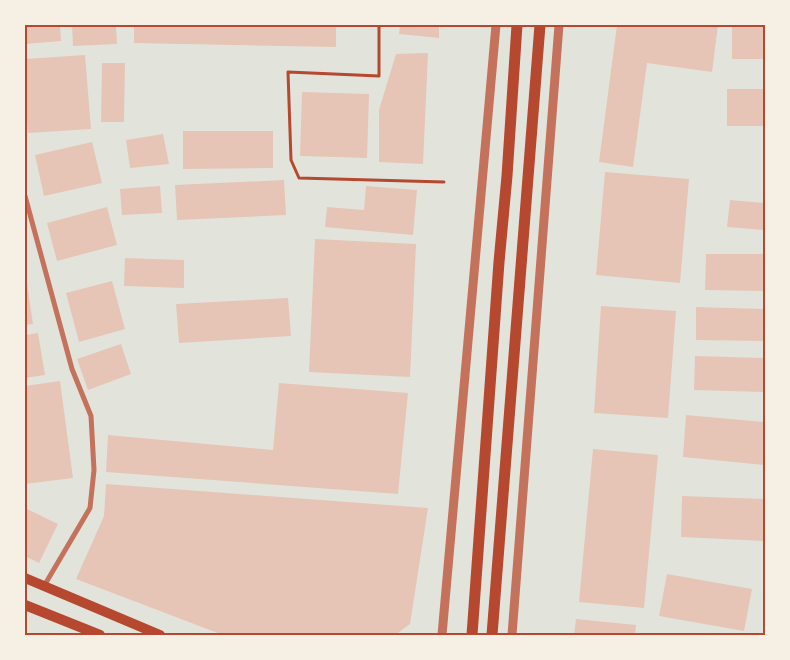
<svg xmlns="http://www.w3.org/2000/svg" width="790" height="660" font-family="'Sofia Sans Condensed',sans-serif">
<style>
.green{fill:#e2e4dc}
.building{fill:#e6c5b7}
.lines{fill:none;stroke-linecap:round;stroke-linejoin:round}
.path{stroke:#b5482f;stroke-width:3}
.minor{stroke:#c5725c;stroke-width:5}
.tertiary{stroke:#c5725c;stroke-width:9}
.secondary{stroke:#b5482f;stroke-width:10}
.primary{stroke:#b5482f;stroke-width:11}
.neatline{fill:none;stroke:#b5482f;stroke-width:2}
</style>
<rect width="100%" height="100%" fill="#f6efe4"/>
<rect class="green" x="25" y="25" width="740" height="610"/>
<g class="building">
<polygon points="25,25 60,25 61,41 25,44"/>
<polygon points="72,25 116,25 117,44 73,46"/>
<polygon points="134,25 336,25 336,47 134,43"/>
<polygon points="400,25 439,25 439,38 399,34"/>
<polygon points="617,25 718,25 712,72 647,63 633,167 599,162"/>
<rect x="732" y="25" width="33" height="34"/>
<polygon points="428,53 423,164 379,162 379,110 396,54"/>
<polygon points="85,55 91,129 28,133 25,93 25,59"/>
<polygon points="102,63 125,63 124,122 101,122"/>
<rect x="727" y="89" width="38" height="37"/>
<polygon points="302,92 369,94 367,158 300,156"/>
<polygon points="183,131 273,131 273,168 183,169"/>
<polygon points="163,134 169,164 130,168 126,140"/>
<polygon points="92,142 102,183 44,196 35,155"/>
<polygon points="605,172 689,179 680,283 596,275"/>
<polygon points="284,180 286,215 177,220 175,185"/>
<polygon points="160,186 162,213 122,215 120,189"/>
<polygon points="366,186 417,190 413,235 325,227 327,207 364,210"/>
<polygon points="730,200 765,203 765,230 727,227"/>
<polygon points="107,207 117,245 57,261 47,223"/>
<polygon points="315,239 416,244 410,377 309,372"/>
<polygon points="706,254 765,254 765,291 705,290"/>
<polygon points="125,258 184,260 184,288 124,286"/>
<polygon points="25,276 26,276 33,324 25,325"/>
<polygon points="112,281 125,329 79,342 66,293"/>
<polygon points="288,298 291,336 179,343 176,304"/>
<polygon points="601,306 676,311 668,418 594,413"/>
<polygon points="696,307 765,309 765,341 696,340"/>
<polygon points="38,333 45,375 25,378 25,335"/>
<polygon points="121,344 131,374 88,390 77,359"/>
<polygon points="695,356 765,358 765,392 694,390"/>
<polygon points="60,381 73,478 25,484 25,386"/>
<polygon points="279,383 408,393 398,494 106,472 108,435 273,450"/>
<polygon points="686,415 765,422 765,465 683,457"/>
<polygon points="593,449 658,455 644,608 579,602"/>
<polygon points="106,484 428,508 410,624 395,635 223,635 76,579 104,516"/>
<polygon points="682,496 765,499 765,541 681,537"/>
<polygon points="25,508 58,524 39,563 25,556"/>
<polygon points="667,574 752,589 744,631 659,616"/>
<polygon points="576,619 636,625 635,635 574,635"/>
</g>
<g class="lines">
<polyline class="path" points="379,25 379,76 288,72 291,160 299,178 444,182"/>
<polyline class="minor" points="25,196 72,369 91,416 94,470 90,508 44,586"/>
<g class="tertiary">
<polyline points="442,635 496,25"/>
<polyline points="512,635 559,25"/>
</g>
<g class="secondary">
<polyline points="25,578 160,635"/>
<polyline points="25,605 100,635"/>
</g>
<g class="primary">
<polyline points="472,635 499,262 507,176 517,25"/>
<polyline points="492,635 540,25"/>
</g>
</g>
<rect width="790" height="660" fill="none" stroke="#f6efe4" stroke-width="52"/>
<rect x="26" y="26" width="738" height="608" class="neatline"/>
</svg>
